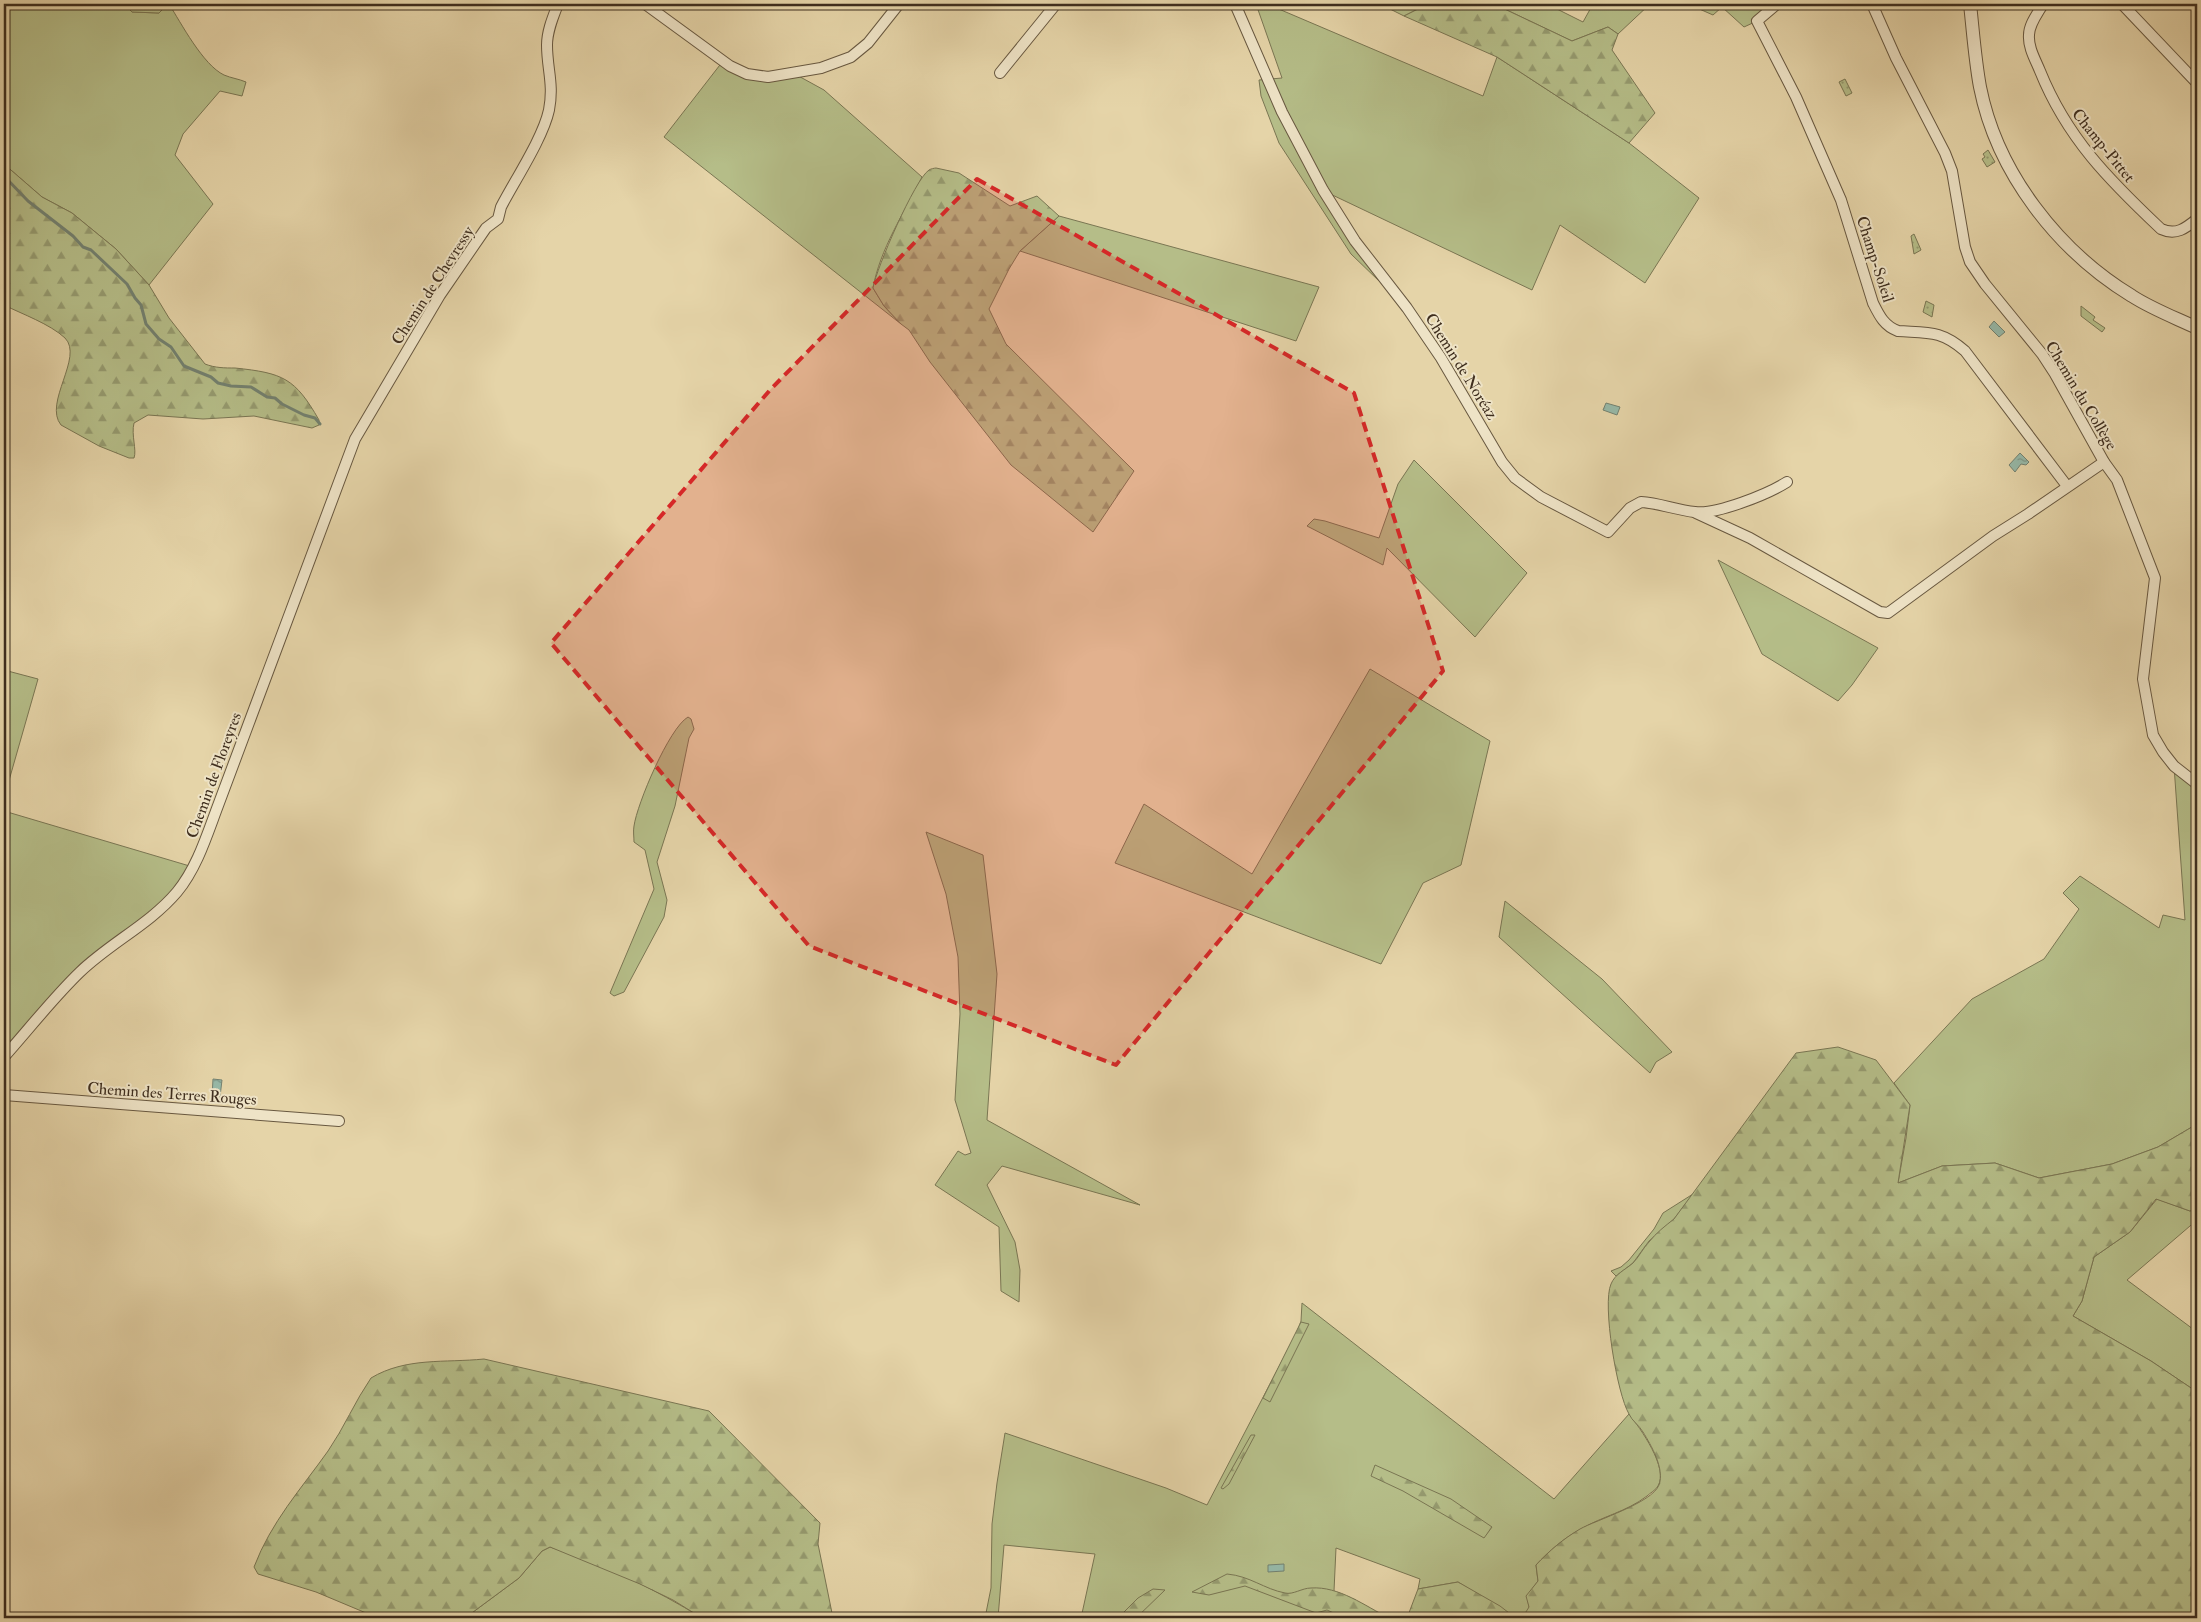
<svg xmlns="http://www.w3.org/2000/svg" width="2201" height="1622" font-family="'IM FELL Double Pica',serif">
<style>
.green{fill:#b5bd88;stroke:#7a7653}
.forest{fill:url(#forest-firs);stroke:#7a7653}
.garden{fill:url(#garden-dots);stroke:#7a7653}
.water{fill:url(#water-ripples);stroke:#738170}
.lines{fill:none;stroke-linecap:round;stroke-linejoin:round}
.stream{stroke:#738170;stroke-width:3}
.minor-casing{stroke:#685840;stroke-width:12}
.tertiary-casing{stroke:#685840;stroke-width:14}
.minor{stroke:#eee3c6;stroke-width:10}
.tertiary{stroke:#eee3c6;stroke-width:12}
.marked{fill:#d62828;fill-opacity:0.2;stroke:#d62828;stroke-width:4;stroke-dasharray:10 6;stroke-linejoin:round}
.labels{text-anchor:middle;stroke-width:4;stroke-linejoin:round;paint-order:stroke}
.street-label{font-size:16px;fill:#3f2e1e;stroke:#eee3c6}
</style>
<defs>
<pattern id="forest-firs" width="22" height="20" patternUnits="userSpaceOnUse" patternTransform="scale(1.25)"><rect width="22" height="20" fill="#b5bd88"/><path d="M5 1l3.5 6h-7zM16 11l3.5 6h-7z" fill="#959a6f"/></pattern>
<pattern id="garden-dots" width="8" height="8" patternUnits="userSpaceOnUse" patternTransform="scale(1.25)"><rect width="8" height="8" fill="#b5bd88"/><path d="M2 2h.1M6 6h.1" fill="none" stroke="#959a6f" stroke-width="1.8" stroke-linecap="round"/></pattern>
<pattern id="water-ripples" width="26" height="14" patternUnits="userSpaceOnUse" patternTransform="scale(1.25)"><rect width="26" height="14" fill="#96b8a7"/><path d="M2 4q2-2 4 0t4 0M15 11q2-2 4 0t4 0" fill="none" stroke="#7c9687"/></pattern>
</defs>
<rect width="100%" height="100%" fill="#e5d4a8"/>
<filter id="stains"><feTurbulence type="fractalNoise" baseFrequency=".004" numOctaves="4"/><feColorMatrix values="0 0 0 0 .2 0 0 0 0 .09 0 0 0 0 .02 0 0 0 .5 -.17"/></filter>
<radialGradient id="worn" r=".72"><stop offset=".6" stop-color="#630" stop-opacity="0"/><stop offset="1" stop-color="#630" stop-opacity=".3"/></radialGradient>
<g class="green">
<path d="M 4,4 L 124,4 L 132,12 L 159,13 L 163,9 L 162,4 L 169,4 C 181,23 203,65 224,75 C 231,78 239,79 246,82 L 242,96 L 220,91 L 183,134 L 175,155 L 213,204 L 149,285 L 116,249 L 72,213 L 42,197 L 4,164 Z"/>
<polygon points="1256,4 1267,4 1483,96 1497,57 1629,143 1699,198 1645,283 1560,225 1532,290 1324,191 1407,308 1351,254 1279,143 1261,96 1259,80 1282,78"/>
<polygon points="1380,4 1428,4 1404,16"/>
<polygon points="1494,4 1547,4 1583,22 1593,4 1650,4 1618,34 1608,27 1572,41"/>
<polygon points="1688,4 1777,4 1757,21 1744,27 1722,7 1713,15"/>
<path d="M 723,61 L 740,71 L 793,73 L 824,90 L 922,177 C 904,213 880,249 873,288 L 884,306 L 901,324 L 664,137 Z"/>
<polygon points="1059,216 1319,287 1296,341 1020,251"/>
<polygon points="2081,306 2095,317 2093,320 2105,328 2102,332 2081,316"/>
<polygon points="1414,460 1527,573 1475,637 1387,548 1383,565 1307,526 1314,519 1325,521 1379,538 1398,484"/>
<polygon points="1718,560 1878,648 1852,685 1838,701 1762,654"/>
<polygon points="1370,669 1490,741 1461,865 1423,883 1381,964 1115,863 1144,804 1252,874"/>
<polygon points="4,670 38,679 4,798"/>
<path d="M 688,717 L 691,719 L 694,729 L 689,738 L 675,806 L 657,862 L 667,900 L 664,917 L 624,992 L 614,996 L 610,993 L 654,889 L 645,850 L 634,842 C 634,837 633,831 634,826 C 637,804 669,728 688,717 Z"/>
<polygon points="2174,766 2197,784 2197,1124 2158,1147 2112,1164 2039,1178 1995,1163 1942,1166 1898,1183 1906,1138 1910,1105 1894,1083 1972,999 2044,959 2079,909 2063,893 2080,876 2159,928 2163,915 2185,920"/>
<polygon points="4,811 193,867 183,883 108,948 16,1043 4,1039"/>
<polygon points="926,832 983,855 997,974 987,1120 1140,1205 1002,1166 987,1185 1015,1242 1020,1270 1019,1302 1001,1291 999,1227 935,1185 958,1151 965,1155 971,1153 955,1100 960,1014 958,957 946,894"/>
<polygon points="1505,901 1602,979 1672,1052 1656,1062 1650,1073 1499,937"/>
<polygon points="1693,1194 1674,1219 1649,1241 1633,1263 1616,1276 1611,1271 1621,1267 1629,1260 1654,1229 1663,1213"/>
<polygon points="2157,1199 2190,1211 2197,1208 2197,1220 2127,1280 2197,1332 2197,1392 2151,1361 2073,1316 2082,1301 2094,1257 2130,1232"/>
<path d="M 1302,1303 L 1554,1499 L 1629,1414 C 1640,1428 1669,1468 1658,1486 C 1656,1490 1650,1493 1647,1496 C 1626,1512 1603,1516 1581,1529 C 1564,1538 1549,1551 1536,1565 L 1538,1581 L 1527,1596 L 1529,1607 L 1528,1612 L 1518,1617 L 1513,1616 L 1458,1582 L 1418,1589 L 1420,1579 L 1336,1548 L 1334,1591 L 1356,1600 L 1347,1618 L 1081,1618 L 1095,1554 L 1004,1545 L 998,1618 L 985,1618 L 991,1588 L 992,1524 L 997,1483 L 1005,1433 L 1166,1488 L 1207,1505 L 1297,1332 L 1301,1321 Z"/>
<path d="M 550,1547 C 601,1563 657,1590 702,1618 L 465,1618 L 519,1578 L 542,1551 Z"/>
</g>
<g class="forest">
<polygon points="124,4 162,4 163,9 159,13 132,12"/>
<polygon points="1428,4 1494,4 1572,41 1608,27 1618,34 1612,50 1655,113 1629,143 1497,57 1404,16"/>
<path d="M 4,164 L 42,197 L 72,213 L 116,249 L 149,285 L 169,318 L 205,364 C 215,368 225,368 235,368 C 283,373 295,378 319,420 L 319,425 L 312,428 L 254,416 L 203,419 L 148,415 L 134,423 C 131,435 137,450 134,458 L 129,458 L 99,446 L 61,425 C 43,403 84,357 65,338 C 50,324 22,314 4,305 Z"/>
<path d="M 936,168 L 959,173 L 1010,206 L 1037,196 L 1059,216 L 1020,251 L 1009,269 L 989,309 L 1006,344 L 1134,471 L 1093,532 L 1011,465 L 930,362 L 909,330 L 901,324 L 884,306 L 873,288 C 876,269 915,179 929,170 C 930,169 935,168 936,168 Z"/>
<path d="M 1838,1047 L 1876,1060 L 1910,1105 L 1898,1183 L 1942,1166 L 1995,1163 L 2039,1178 L 2112,1164 L 2158,1147 L 2197,1124 L 2197,1208 L 2190,1211 L 2156,1199 L 2130,1232 L 2094,1257 L 2082,1301 L 2073,1316 L 2151,1361 L 2197,1392 L 2197,1618 L 1407,1618 L 1418,1589 L 1458,1582 L 1500,1606 L 1513,1616 L 1524,1615 L 1529,1607 L 1526,1596 L 1538,1581 L 1536,1565 C 1549,1551 1563,1539 1580,1529 C 1596,1520 1652,1503 1659,1485 C 1665,1469 1651,1445 1643,1432 C 1639,1425 1632,1421 1629,1414 C 1617,1394 1602,1304 1611,1284 C 1615,1274 1625,1270 1633,1263 C 1639,1257 1643,1248 1649,1242 C 1656,1233 1665,1226 1674,1219 L 1796,1053 Z"/>
<polygon points="1301,1322 1309,1324 1270,1402 1263,1398"/>
<path d="M 484,1359 L 709,1411 L 820,1523 L 818,1544 L 833,1618 L 702,1618 L 673,1600 L 640,1584 L 550,1547 L 542,1551 L 519,1578 L 465,1618 L 378,1618 L 316,1592 L 258,1574 L 254,1567 C 271,1522 301,1489 328,1451 C 344,1428 355,1401 371,1378 C 406,1357 445,1363 484,1359 Z"/>
<polygon points="1251,1435 1255,1435 1229,1484 1223,1489 1221,1488"/>
<polygon points="1375,1465 1451,1499 1492,1527 1484,1538 1403,1491 1371,1476"/>
<path d="M 1227,1574 C 1250,1576 1264,1589 1285,1593 C 1293,1595 1302,1588 1311,1588 C 1339,1586 1365,1606 1389,1618 L 1345,1618 L 1327,1610 L 1316,1613 L 1245,1586 L 1209,1595 L 1192,1592 Z"/>
<polygon points="1153,1589 1165,1590 1136,1618 1118,1618 1138,1598"/>
</g>
<g class="garden">
<polygon points="1845,79 1852,93 1846,96 1839,82"/>
<polygon points="1988,150 1995,162 1987,167 1982,159 1985,157 1983,154"/>
<polygon points="1914,234 1921,250 1914,254 1911,236"/>
<polygon points="1926,301 1934,305 1932,317 1923,312"/>
</g>
<g class="water">
<polygon points="1994,321 2005,332 1999,337 1989,327"/>
<polygon points="1606,403 1620,407 1617,415 1603,410"/>
<polygon points="2020,453 2029,462 2026,465 2021,464 2015,472 2009,465"/>
<polygon points="213,1079 222,1080 220,1097 212,1097"/>
<polygon points="1284,1564 1284,1571 1268,1572 1268,1565"/>
</g>
<g class="lines">
<polyline class="stream" points="4,176 28,201 73,236 83,247 91,250 127,284 135,298 141,305 146,324 159,339 171,347 184,366 211,377 218,383 231,386 251,387 267,397 275,398 282,404 304,415 315,418 320,424"/>
<defs>
<g id="minor">
<polyline points="645,4 730,66 747,74 768,77 821,68 851,57 868,43 899,4"/>
<path d="M 1235,4 L 1282,112 L 1323,190 L 1355,241 L 1407,308 L 1441,358 L 1502,462 L 1515,478 L 1541,497 L 1608,532 L 1630,508 L 1641,502 C 1659,503 1676,510 1695,512 C 1716,515 1768,494 1787,482"/>
<path d="M 1777,4 L 1757,21 L 1796,97 L 1841,200 L 1873,303 C 1879,315 1884,326 1898,331 C 1928,333 1941,330 1965,351 L 2067,486"/>
<polyline points="1872,4 1896,58 1945,153 1952,171 1965,247 1970,262 1985,284 2042,354 2055,374 2104,462 2117,480 2155,578 2143,679 2153,735 2163,752 2174,766 2197,784"/>
<path d="M 2043,4 C 2038,13 2029,24 2029,35 C 2028,47 2035,59 2040,71 C 2067,138 2109,180 2161,229 C 2176,236 2186,228 2197,219"/>
<polyline points="2122,4 2197,83"/>
<polyline points="1000,73 1056,4"/>
<polyline points="1696,513 1750,538 1880,612 1888,613 1993,536 2028,514 2104,462"/>
<path d="M 4,1057 C 29,1029 53,998 80,972 C 110,943 150,924 177,892 C 196,869 206,838 216,811 L 355,439 L 440,295 L 486,228 L 498,219 L 501,207 C 515,180 543,138 549,110 C 554,84 547,69 547,45 C 547,31 553,17 558,4"/>
<polyline points="4,1095 339,1121"/>
</g>
<path id="tertiary" d="M 1970,4 C 1973,31 1975,60 1980,87 C 1997,173 2058,251 2132,296 C 2152,309 2176,318 2197,328"/>
</defs>
<use href="#minor" class="minor-casing"/>
<use href="#tertiary" class="tertiary-casing"/>
<use href="#minor" class="minor"/>
<use href="#tertiary" class="tertiary"/>
</g>
<path class="marked" d="M 977,179 L 1354,393 L 1443,671 L 1116,1065 L 809,946 L 551,643 L 770,390 Z"/>
<g class="labels">
<g class="street-label">
<text transform="translate(2104 145) rotate(51)" y="6">Champ-Pittet</text>
<text transform="translate(1876 259) rotate(72)" y="6">Champ-Soleil</text>
<text transform="translate(432 285) rotate(-57)" y="6">Chemin de Chevressy</text>
<text transform="translate(1462 366) rotate(58)" y="6">Chemin de Noréaz</text>
<text transform="translate(2082 395) rotate(59)" y="6">Chemin du Collège</text>
<text transform="translate(213 775) rotate(-70)" y="6">Chemin de Floreyres</text>
<text transform="translate(172 1093) rotate(4)" y="6">Chemin des Terres Rouges</text>
</g>
</g>
<rect width="2201" height="1622" fill="none" stroke="#e5d4a8" stroke-width="20"/>
<rect x="5" y="5" width="2191" height="1612" fill="none" stroke="#3f2e1e" stroke-width="2.5"/>
<rect x="10" y="10" width="2181" height="1602" fill="none" stroke="#3f2e1e"/>
<rect width="100%" height="100%" filter="url(#stains)"/>
<rect width="100%" height="100%" fill="url(#worn)"/>
</svg>
